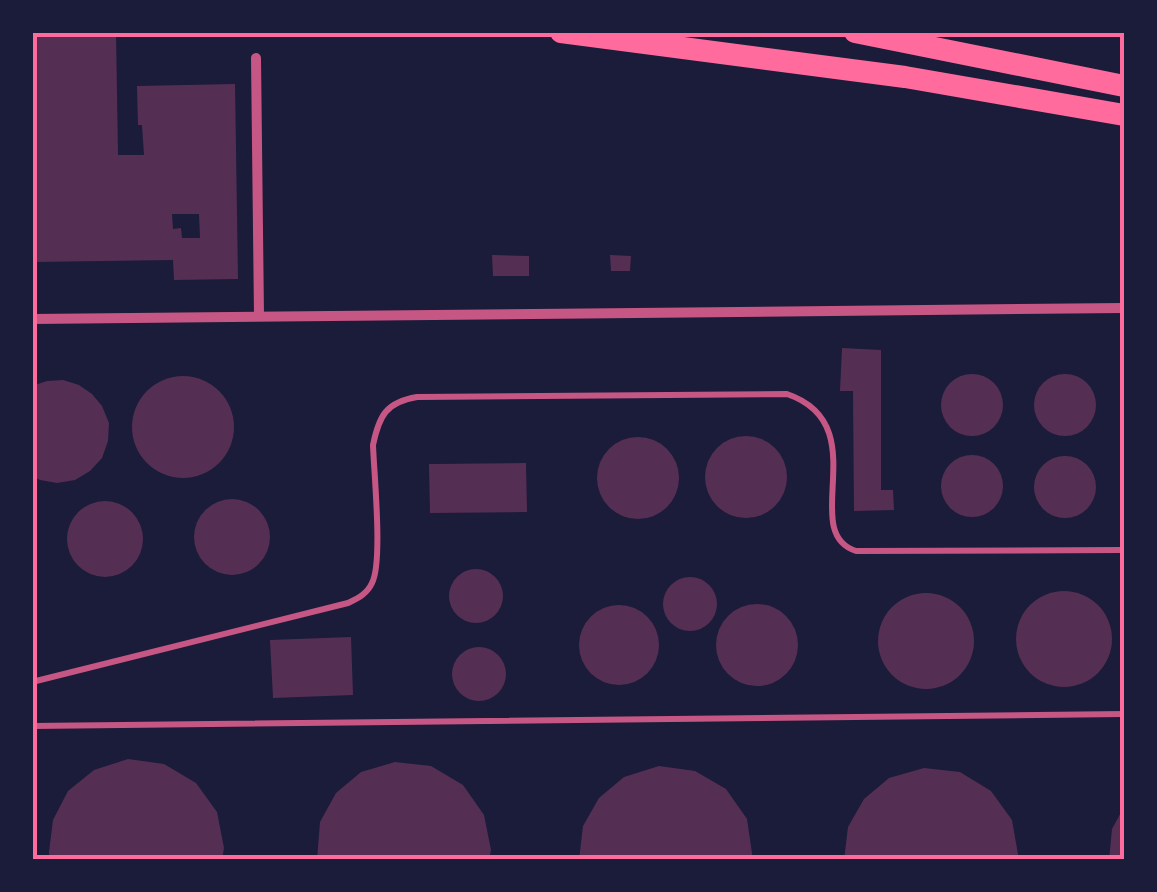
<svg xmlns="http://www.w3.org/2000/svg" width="1157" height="892" font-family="Ubuntu,sans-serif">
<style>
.building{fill:#542f53;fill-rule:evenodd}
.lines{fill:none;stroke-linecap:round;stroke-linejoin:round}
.service{stroke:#c65784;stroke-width:6}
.minor{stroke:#c65784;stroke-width:10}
.trunk{stroke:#ff6b9d;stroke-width:22}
.neatline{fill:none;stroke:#ff6b9d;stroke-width:4}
</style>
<rect width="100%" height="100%" fill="#1b1b3a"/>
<g class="building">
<path d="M 32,32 L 116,32 L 118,155 L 144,155 L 142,125 L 138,125 L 137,86 L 235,84 L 238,279 L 174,280 L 173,260 L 32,262 ZM 172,214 L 199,214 L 200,238 L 182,238 L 181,228 L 173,229 Z"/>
<polygon points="492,255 529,256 529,276 493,276"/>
<polygon points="610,255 631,256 630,271 611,271"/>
<polygon points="842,348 881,350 881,490 893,490 894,510 854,511 853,391 840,391"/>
<circle cx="1065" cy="405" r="31"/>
<circle cx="972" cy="405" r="31"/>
<circle cx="183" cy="427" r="51"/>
<polygon points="63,380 79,385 92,394 102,406 109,423 108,441 102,458 90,471 75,480 57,483 40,480 32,476 32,386 47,381"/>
<circle cx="746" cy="477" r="41"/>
<circle cx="638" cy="478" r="41"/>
<circle cx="972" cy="486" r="31"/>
<circle cx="1065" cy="487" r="31"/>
<polygon points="526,463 527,512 430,513 429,464"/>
<circle cx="232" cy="537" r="38"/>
<circle cx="105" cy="539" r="38"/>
<circle cx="476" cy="596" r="27"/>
<circle cx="690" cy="604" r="27"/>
<circle cx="1064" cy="639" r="48"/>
<circle cx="926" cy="641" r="48"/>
<circle cx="757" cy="645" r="41"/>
<circle cx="619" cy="645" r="40"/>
<polygon points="351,637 353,695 273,698 270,640"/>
<circle cx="479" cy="674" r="27"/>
<polygon points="128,759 164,764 196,783 217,812 224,848 222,860 50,860 49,852 53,820 68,791 94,770"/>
<polygon points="395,762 431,766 463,785 484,815 491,850 489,860 317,860 320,822 336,793 361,772"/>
<polygon points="659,766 695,771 726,789 747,819 753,860 579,860 583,826 599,798 624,777"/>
<polygon points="924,768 960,772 991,791 1012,820 1019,860 844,860 848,827 864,799 889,778"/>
<polygon points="1124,807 1124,860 1109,860 1112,829"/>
</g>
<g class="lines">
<g class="service">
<path d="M 32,682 L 348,603 C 358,598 367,594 372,583 C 383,562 374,474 373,445 C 379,416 386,402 417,397 L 787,394 C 877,425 797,532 856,551 L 1124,550"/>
<polyline points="32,726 1124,714"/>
</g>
<g class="minor">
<polyline points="256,58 259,316"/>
<polyline points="32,319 1124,308"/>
</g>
<g class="trunk">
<polyline points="561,32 905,77 1124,115"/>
<polyline points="855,32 1124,86"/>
</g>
</g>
<rect width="1157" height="892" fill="none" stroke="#1b1b3a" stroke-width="70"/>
<rect x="35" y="35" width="1087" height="822" class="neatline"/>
</svg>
